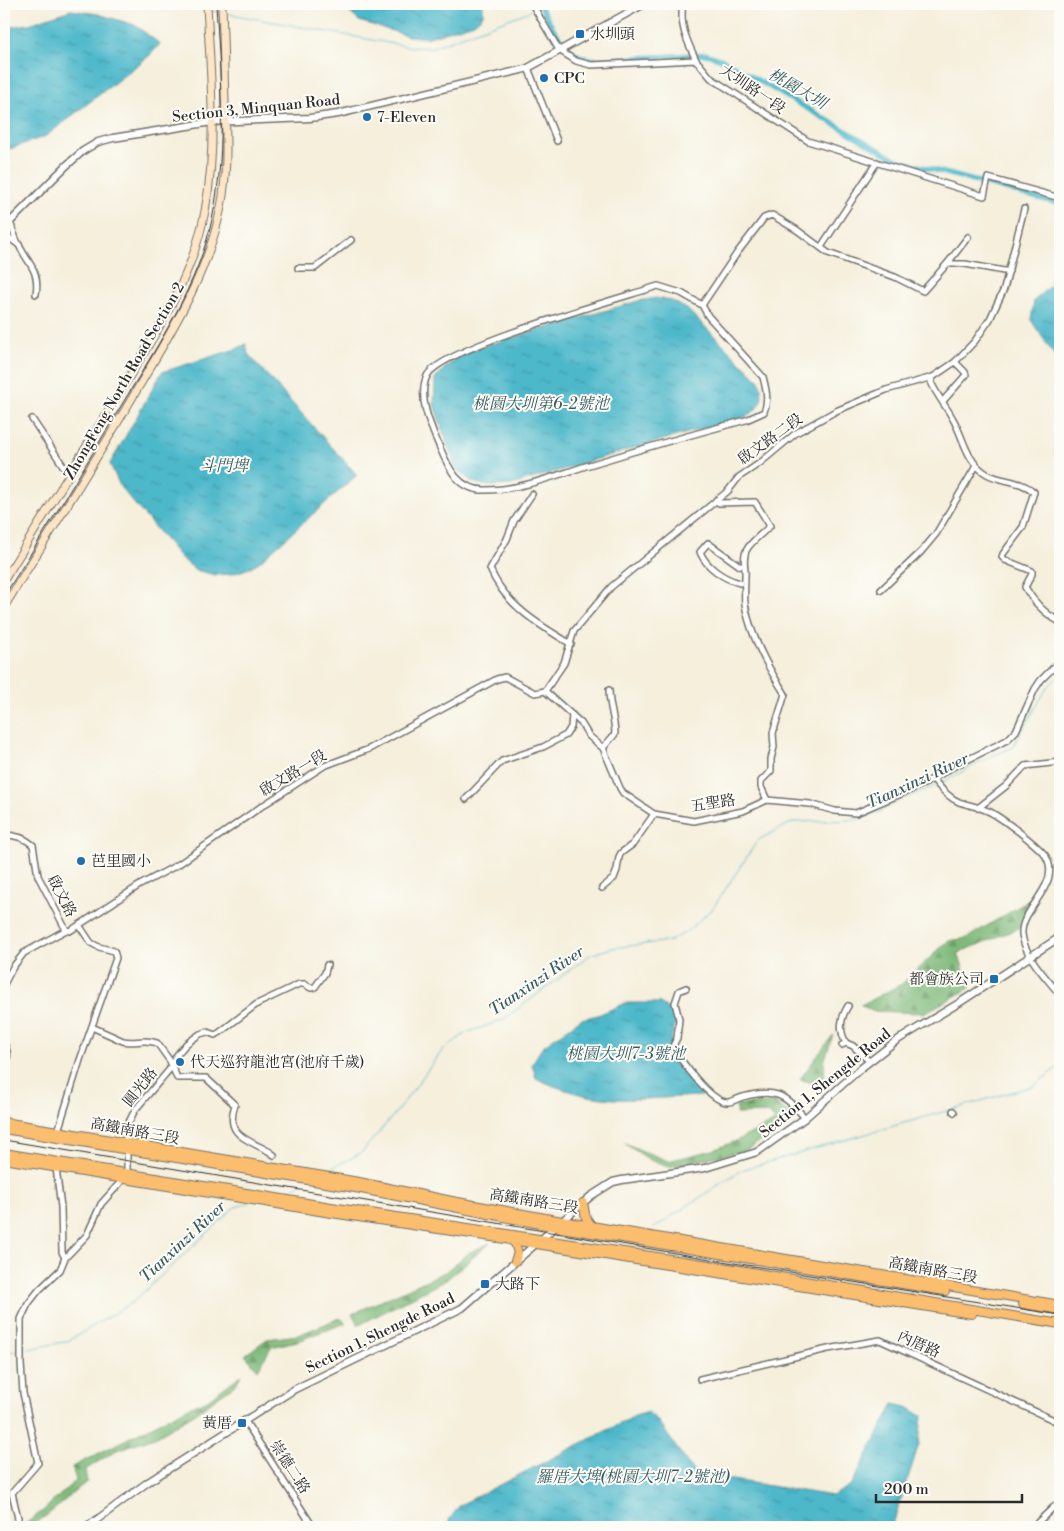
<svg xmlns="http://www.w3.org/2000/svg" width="1064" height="1531" font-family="'Libre Bodoni','Noto Serif TC',serif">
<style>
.forest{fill:url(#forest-firs);stroke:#547252}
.water{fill:url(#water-ripples);stroke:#3c727a}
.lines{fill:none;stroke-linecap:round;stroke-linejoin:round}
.stream{stroke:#4db8ca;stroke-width:1}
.canal{stroke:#4db8ca;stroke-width:5}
.minor-tunnel{stroke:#cdc8b9;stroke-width:5;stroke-dasharray:5 2.5;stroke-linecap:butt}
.minor-casing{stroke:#727069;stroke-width:8}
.tertiary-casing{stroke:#727069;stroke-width:9}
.secondary-casing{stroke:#727069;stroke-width:9}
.primary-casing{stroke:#727069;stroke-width:10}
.minor{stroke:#fff;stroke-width:5}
.tertiary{stroke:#fff;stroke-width:6}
.secondary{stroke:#fde5c5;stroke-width:7}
.primary{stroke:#fbbd6e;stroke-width:8}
.rail{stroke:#2b2b2b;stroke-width:1}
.poi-dot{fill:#1f6fb2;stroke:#fdfcf7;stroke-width:2}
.labels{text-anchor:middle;stroke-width:4;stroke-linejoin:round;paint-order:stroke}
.poi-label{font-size:15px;fill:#2b2b2b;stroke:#fdfcf7;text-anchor:start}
.street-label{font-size:15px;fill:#2b2b2b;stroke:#fdfcf7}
.water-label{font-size:16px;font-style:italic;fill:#375c63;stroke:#fdfcf7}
</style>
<defs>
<pattern id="forest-firs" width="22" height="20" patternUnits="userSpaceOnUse" patternTransform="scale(1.25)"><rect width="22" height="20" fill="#7eba79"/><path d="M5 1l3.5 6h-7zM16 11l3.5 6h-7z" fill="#679763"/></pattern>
<pattern id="water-ripples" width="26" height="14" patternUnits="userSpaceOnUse" patternTransform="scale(1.25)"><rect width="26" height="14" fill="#4db8ca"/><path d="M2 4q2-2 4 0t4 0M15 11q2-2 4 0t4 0" fill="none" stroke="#4096a4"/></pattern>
</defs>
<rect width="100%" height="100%" fill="#fdfcf7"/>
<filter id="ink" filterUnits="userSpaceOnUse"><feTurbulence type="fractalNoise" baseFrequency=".02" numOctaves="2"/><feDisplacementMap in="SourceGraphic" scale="10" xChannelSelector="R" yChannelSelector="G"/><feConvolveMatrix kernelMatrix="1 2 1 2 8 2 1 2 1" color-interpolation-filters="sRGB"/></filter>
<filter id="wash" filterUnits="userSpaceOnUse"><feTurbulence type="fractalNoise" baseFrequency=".0096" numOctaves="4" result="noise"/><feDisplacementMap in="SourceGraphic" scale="20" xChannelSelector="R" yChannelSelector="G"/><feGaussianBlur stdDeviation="1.12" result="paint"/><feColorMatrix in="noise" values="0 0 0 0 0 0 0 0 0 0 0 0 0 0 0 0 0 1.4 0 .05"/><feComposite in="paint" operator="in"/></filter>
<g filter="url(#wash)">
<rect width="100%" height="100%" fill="#f5efdc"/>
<g class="forest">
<polygon points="1033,898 1019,928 958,953 970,988 924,1013 872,1011 861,1005 902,984 948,941 967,938"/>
<polygon points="833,1035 824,1062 825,1088 800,1079"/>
<polygon points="776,1103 789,1113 794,1121 746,1150 668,1167 650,1160 624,1143 668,1161 713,1150 736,1141 776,1121 769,1113 736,1114 737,1105"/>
<polygon points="490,1243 446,1280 359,1325 352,1314 445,1272 470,1252"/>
<polygon points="340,1318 346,1323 297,1341 271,1347 258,1370 245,1355 267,1339 298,1335"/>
<path d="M 241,1375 L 236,1384 L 194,1414 L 157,1436 L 115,1451 L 85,1470 L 87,1482 C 70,1493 41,1527 21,1527 L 44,1510 L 76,1480 L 72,1467 L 191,1406 L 206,1401 Z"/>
</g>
<g class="water">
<polygon points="341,4 483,4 483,15 474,23 426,38 409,36 359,21"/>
<polygon points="71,10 98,14 135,25 160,44 149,56 46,136 4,151 4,28 29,24"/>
<polygon points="1060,276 1060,364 1031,320 1034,301"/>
<path d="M 656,298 L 672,301 L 687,309 L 759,380 C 765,400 762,407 745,417 L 641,446 L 511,485 L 488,486 L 472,482 L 456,469 L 434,405 L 435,379 L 447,366 L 467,351 L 638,301 Z"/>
<polygon points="246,344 248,354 357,475 259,562 247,569 232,574 215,575 196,570 181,558 121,488 110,464 162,372 236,349"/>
<path d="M 626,1003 L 660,1003 L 674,1013 L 676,1022 L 671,1039 L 671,1052 L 708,1095 L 701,1096 C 664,1097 624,1103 588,1096 C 570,1092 552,1086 536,1078 L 532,1064 L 543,1046 L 581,1019 L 598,1015 Z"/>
<polygon points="894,1404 907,1407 922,1416 919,1444 892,1527 449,1527 449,1520 460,1505 635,1416 648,1412 658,1421 695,1474 833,1496 852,1484"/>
</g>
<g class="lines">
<g class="stream">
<polyline points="173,4 203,9"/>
<polyline points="211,11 218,12"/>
<polyline points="230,14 411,47 430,48 533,10"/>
<polyline points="939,784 992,756 1012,748 1047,688 1060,675"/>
<polyline points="322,1173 361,1153 398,1110 442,1051 466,1033 503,1020 590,955 612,948 670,941 689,930 713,908 758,840 793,822 855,820 880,812 904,798 936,786"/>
<polyline points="280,1195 303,1183"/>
<polyline points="654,1228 741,1170 1033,1086 1060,1066"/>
<polyline points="24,1350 68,1341 133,1302 235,1207 250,1203"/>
<polyline points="4,1352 20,1351"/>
</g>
<path class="canal" d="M 539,4 C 550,22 563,52 585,58 C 589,59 593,59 597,60 L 706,54 L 721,59 L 897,160 L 1060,204"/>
</g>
</g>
<g filter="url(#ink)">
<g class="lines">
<polyline class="minor-tunnel" points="900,1308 927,1278"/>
<defs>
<g id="minor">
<polyline points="532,4 559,50 576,61 591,65 696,60 711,78 808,141 984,196 988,178 1060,198"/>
<path d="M 683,4 C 679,25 687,41 696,60"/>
<polyline points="528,68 557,141"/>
<path d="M 10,222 C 13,230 15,238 19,245 C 28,264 40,270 36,294"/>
<polyline points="4,234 19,245"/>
<polyline points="821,247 877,162"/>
<polyline points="947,264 968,237"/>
<polyline points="298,268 315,268 351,240"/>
<path d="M 702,305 L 681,293 L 658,286 C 621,298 440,348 427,376 C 417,398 431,427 440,448 C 449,469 459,491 486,490 C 521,490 556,475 589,465 C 641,449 693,434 746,420 L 764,412 C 769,400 766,389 763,377 L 708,316 L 702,305 L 737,253 L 764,218 L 772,215 L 797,230 L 828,253 L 895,277 L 923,291 L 947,264 L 965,264 L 1004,271 L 1009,271"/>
<path d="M 933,377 L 931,382 C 937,396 946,406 953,419 C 964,438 966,462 987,474 C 1002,482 1021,480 1034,492 L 1023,527 L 1003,554 L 1002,557 L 1005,560 L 1032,571 L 1032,574 L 1025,587 C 1033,601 1045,614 1060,622"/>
<polyline points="943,401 966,375 965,372 955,362"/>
<polyline points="32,419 64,467"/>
<path d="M 532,494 L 514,521 L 507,539 L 490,569 C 505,605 539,625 571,644"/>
<path d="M 716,500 L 719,503 L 755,502 L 770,526 C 763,533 750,542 746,551 C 742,561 746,568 745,577 C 745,586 744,594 745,604 C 750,634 768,668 785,694 L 773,733 L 774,747 L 771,759 L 771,771 L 761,781 L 761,787 L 767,800"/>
<path d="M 740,566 L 708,543 L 700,552 C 706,567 724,579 740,583"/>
<polyline points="881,590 921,552 936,534 976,466"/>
<polyline points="545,691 564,663 574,631 611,587 728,491 739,477 760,463 796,433 836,411 886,390 933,377 955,362 975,341 990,319 1004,289 1024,209"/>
<polyline points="545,691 581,723 589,736 603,748 620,788 623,793 654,814 694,821 743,811 767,800 810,804 835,811 856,813 926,783 949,769 1007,740 1016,731 1035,689 1041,680 1060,661"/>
<path d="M 603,748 L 615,734 C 615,720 609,706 609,690"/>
<path d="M 933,779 C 940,788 949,798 959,802 C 968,805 979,807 988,811 C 1001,817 1036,844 1045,855 C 1064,884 1020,908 1022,934 C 1024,956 1047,978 1060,995"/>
<polyline points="466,799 502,761 543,747 566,735 571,727 572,715"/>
<polyline points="978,808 1006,786 1025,766 1060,762"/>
<path d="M 4,835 C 15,835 24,837 33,845 L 38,876 L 66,930"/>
<polyline points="602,888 614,878 617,870 619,857 621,853 633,844 654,814"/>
<polyline points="4,984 13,967 24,953 66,930 70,931 140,885 179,864 262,806 324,766 369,749 497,679 505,677 535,693 545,691"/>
<path d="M 686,988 L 679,991 L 675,1003 L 679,1019 L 677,1038 L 673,1046 C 680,1060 711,1103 728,1102 C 733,1102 738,1098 743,1097 C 774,1088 785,1094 805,1118"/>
<path d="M 92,1027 L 123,1041 C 136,1044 142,1038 157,1043 L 170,1061 L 177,1078 L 206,1078 L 235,1105 C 224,1136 249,1140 270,1152 L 274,1155"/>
<path d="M 846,1043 C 839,1030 840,1019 848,1006"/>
<path d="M 4,1044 C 8,1050 9,1060 4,1066"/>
<polyline points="842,1045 846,1043 853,1046 869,1061"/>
<polyline points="953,1111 954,1112"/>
<polyline points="58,1131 80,1060 116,958 114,951 99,947 91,943 79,925"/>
<polyline points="56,1168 61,1207 62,1252 65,1258"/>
<polyline points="700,1379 828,1349 880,1340 1060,1423"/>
<polyline points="245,1421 313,1527"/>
<polyline points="14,1527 18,1518 12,1493 38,1463 23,1393 21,1364 21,1319 28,1304 39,1290 60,1270 65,1258 87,1235 101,1204 119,1184 127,1173 127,1150 125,1143 128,1124 135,1110 169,1070 176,1056 186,1044 200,1034 207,1032 215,1035 219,1033 257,1004 299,984 304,984 311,988 315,987 325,973 327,965"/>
<polyline points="1033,1527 1060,1501"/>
</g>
<g id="tertiary">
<polyline points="4,228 67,165 83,151 98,142 113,138 212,122 310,118 338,114 521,70 528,68 644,4"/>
<polyline points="87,1527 148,1482 295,1389 462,1308 591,1196 613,1182 622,1180 705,1168 757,1152 805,1118 860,1069 896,1041 959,1003 1060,937"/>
</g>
<g id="secondary">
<path d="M 4,580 C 41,521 77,462 113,403 C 150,343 192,282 205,211 C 218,143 210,72 207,4"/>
<path d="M 4,607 C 49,534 95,462 138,388 C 172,330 208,274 221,207 C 228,172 226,137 225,102 C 224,69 223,36 222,4"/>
</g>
<g id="primary">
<polyline points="4,1122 359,1182 452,1201 562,1221 1060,1305"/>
<polyline points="4,1129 361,1189 555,1227 945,1291"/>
<polyline points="4,1153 331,1207 722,1267 1060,1324"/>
<polyline points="4,1159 325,1212 524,1242 972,1314"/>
<polyline points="583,1203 586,1218 591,1225"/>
<polyline points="510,1240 515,1243 518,1253 515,1261"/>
<polyline points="1023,1304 1060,1310"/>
</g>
</defs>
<use href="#minor" class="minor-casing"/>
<use href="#tertiary" class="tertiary-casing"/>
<use href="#secondary" class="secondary-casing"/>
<use href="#primary" class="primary-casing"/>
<use href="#minor" class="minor"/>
<use href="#tertiary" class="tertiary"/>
<use href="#secondary" class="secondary"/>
<use href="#primary" class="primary"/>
<g class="rail">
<path d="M 4,596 C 44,533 83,470 121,406 C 157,346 199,285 213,215 C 227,147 220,73 216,4"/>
<polyline points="4,1140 734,1263 1060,1315"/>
</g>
</g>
</g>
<g class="poi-dot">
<rect x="575" y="29" width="10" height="10" rx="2.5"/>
<circle cx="544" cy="78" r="5"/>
<circle cx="367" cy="117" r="5"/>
<circle cx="81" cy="861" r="5"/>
<rect x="989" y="974" width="10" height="10" rx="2.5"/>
<circle cx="180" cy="1062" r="5"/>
<rect x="480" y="1279" width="10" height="10" rx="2.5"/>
<rect x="237" y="1418" width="10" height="10" rx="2.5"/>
</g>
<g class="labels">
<g class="poi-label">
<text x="590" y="39">水圳頭</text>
<text x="554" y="83">CPC</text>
<text x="377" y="122">7-Eleven</text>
<text x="91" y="866">芭里國小</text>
<text x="984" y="984" text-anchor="end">都會族公司</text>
<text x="190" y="1067">代天巡狩龍池宮(池府千歲)</text>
<text x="495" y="1289">大路下</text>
<text x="232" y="1428" text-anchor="end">黃厝</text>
</g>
<g class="street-label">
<text transform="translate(753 89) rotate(34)" y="5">大圳路一段</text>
<text transform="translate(256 108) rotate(-6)" y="5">Section 3, Minquan Road</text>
<text transform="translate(124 381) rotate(-60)" y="5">ZhongFeng North Road Section 2</text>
<text transform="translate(770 439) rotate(-36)" y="5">啟文路二段</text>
<text transform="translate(293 773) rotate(-31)" y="5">啟文路一段</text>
<text transform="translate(713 803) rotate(-9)" y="5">五聖路</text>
<text transform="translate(62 896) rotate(63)" y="5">啟文路</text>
<text transform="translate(825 1083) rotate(-39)" y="5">Section 1, Shengde Road</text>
<text transform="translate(140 1087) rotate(-51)" y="5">圓光路</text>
<text transform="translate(135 1131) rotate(10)" y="5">高鐵南路三段</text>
<text transform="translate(534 1201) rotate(9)" y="5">高鐵南路三段</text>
<text transform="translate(933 1270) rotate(10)" y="5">高鐵南路三段</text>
<text transform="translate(380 1333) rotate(-26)" y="5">Section 1, Shengde Road</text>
<text transform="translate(919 1344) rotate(24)" y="5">內厝路</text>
<text transform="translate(290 1467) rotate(57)" y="5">崇德二路</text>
</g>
<g class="water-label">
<text transform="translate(798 88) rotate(30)" y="6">桃園大圳</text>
<text x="541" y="409">桃園大圳第6-2號池</text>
<text x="224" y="471">斗門埤</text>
<text transform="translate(917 780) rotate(-25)" y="6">Tianxinzi River</text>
<text transform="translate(536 980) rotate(-34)" y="6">Tianxinzi River</text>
<text x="626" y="1059">桃園大圳7-3號池</text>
<text transform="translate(182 1241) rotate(-43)" y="6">Tianxinzi River</text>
<text x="633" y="1482">羅厝大埤(桃園大圳7-2號池)</text>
</g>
</g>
<rect width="1064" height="1531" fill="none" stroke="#fdfcf7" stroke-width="20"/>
<path d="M876 1494v8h146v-8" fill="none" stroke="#2b2b2b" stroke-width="2.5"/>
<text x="884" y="1494" font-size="15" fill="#2b2b2b" stroke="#fdfcf7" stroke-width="4" paint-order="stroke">200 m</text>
</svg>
